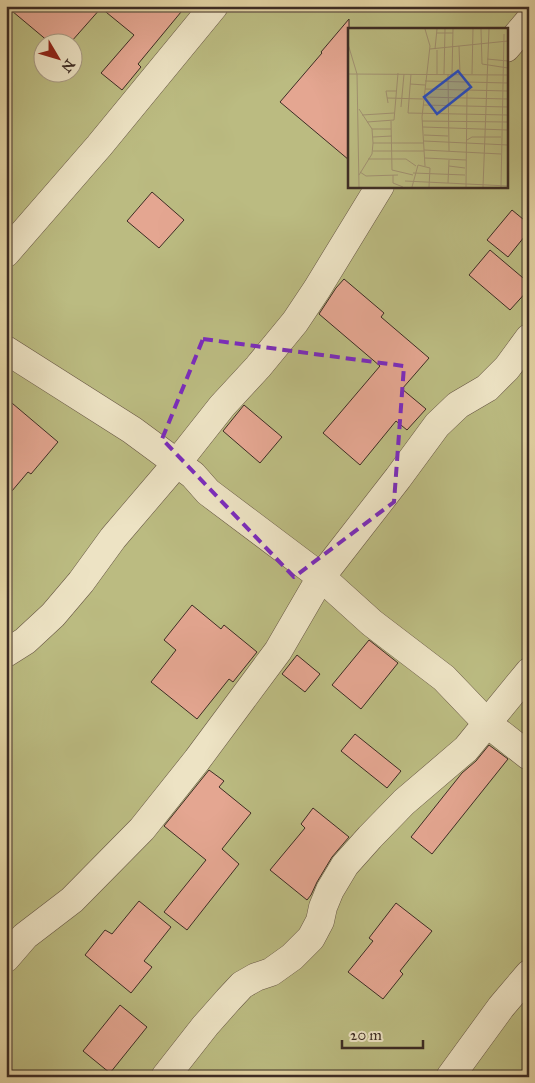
<svg xmlns="http://www.w3.org/2000/svg" width="535" height="1083" font-family="'IM FELL Great Primer',serif">
<style>
.green{fill:#bbbb81;stroke:#7c7452;fill-rule:evenodd}
.building{fill:#e4a691;stroke:#3d2c24}
.lines{fill:none;stroke-linecap:round;stroke-linejoin:round}
.minor-casing{stroke:#665644;stroke-width:29}
.minor{stroke:#ede3c4;stroke-width:28}
.marked{fill:none;stroke:#7b2cbf;stroke-width:4;stroke-dasharray:10 6;stroke-linejoin:round}
.inset-road{fill:none;stroke:#a19171;stroke-width:1}
.view{fill:#1d4ed8;fill-opacity:0.15;stroke:#1d4ed8;stroke-width:2.5}
.inset-edge{fill:none;stroke:#3d2c24;stroke-width:2.5}
</style>
<rect width="100%" height="100%" fill="#e3d4a4"/>
<filter id="stains"><feTurbulence type="fractalNoise" baseFrequency=".004" numOctaves="4"/><feColorMatrix values="0 0 0 0 .2 0 0 0 0 .09 0 0 0 0 .02 0 0 0 .5 -.17"/></filter>
<radialGradient id="worn" r=".72"><stop offset=".6" stop-color="#630" stop-opacity="0"/><stop offset="1" stop-color="#630" stop-opacity=".3"/></radialGradient>
<path class="green" d="M 6,6 L 529,6 L 529,1077 L 6,1077 ZM 349,29 L 506,29 L 506,186 L 349,186 ZM 42,42 L 72,42 L 72,72 L 42,72 Z"/>
<g class="building">
<polygon points="6,6 186,6 138,64 141,67 122,90 101,73 134,35 101,8 71,42 49,42"/>
<polygon points="349,19 349,160 280,102 322,53 321,52"/>
<polygon points="152,192 184,220 159,248 127,221"/>
<polygon points="512,210 529,224 529,231 508,257 487,240"/>
<polygon points="490,250 529,283 529,289 510,310 469,275"/>
<polygon points="344,279 384,313 381,317 429,358 402,389 426,409 407,430 396,421 360,465 323,433 380,366 319,314 336,288"/>
<polygon points="6,398 58,442 31,474 28,472 6,498"/>
<polygon points="244,405 282,437 260,463 223,431"/>
<polygon points="192,605 221,629 224,625 257,652 233,682 229,679 197,719 151,682 176,650 164,640"/>
<polygon points="369,640 398,663 361,709 332,685"/>
<polygon points="297,655 320,674 305,692 282,674"/>
<polygon points="355,734 401,771 387,788 341,751"/>
<polygon points="489,745 508,759 432,854 411,837 462,773 476,761"/>
<polygon points="209,770 224,781 219,787 251,813 222,849 239,864 187,930 164,912 206,860 164,826"/>
<polygon points="313,808 349,837 332,857 317,882 311,895 307,900 270,870 305,828 301,824"/>
<polygon points="139,901 171,927 144,961 152,967 131,993 85,955 105,930 112,934"/>
<polygon points="396,903 432,931 400,971 403,974 383,999 348,972 373,941 369,938"/>
<polygon points="120,1005 147,1027 110,1073 83,1051"/>
</g>
<g class="lines">
<defs>
<g id="minor">
<polyline points="506,48 529,21"/>
<polyline points="6,253 99,146 214,6"/>
<polyline points="6,350 132,430 193,475 208,492 321,577 372,623 444,678 488,724 529,756"/>
<polyline points="6,653 25,641 53,615 81,582 113,538 177,463 222,406 258,367 295,322 317,289 380,186"/>
<polyline points="6,958 25,936 72,900 142,829 197,760 278,651 321,577 398,478 437,425 458,405 487,388 507,368 529,338"/>
<polyline points="165,1077 205,1026 228,1000 242,985 256,977 271,972 292,957 311,938 320,921 323,907 330,890 345,865 370,837 404,802 466,749 529,672"/>
<polyline points="450,1077 501,1007 529,974"/>
</g>
</defs>
<use href="#minor" class="minor-casing"/>
<use href="#minor" class="minor"/>
</g>
<path class="marked" d="M 203,339 L 404,366 L 394,502 L 294,577 L 162,439 Z"/>
<g transform="translate(348 28)">
<rect width="160" height="160" fill="#e3d4a4"/>
<path d="M 0,1 L 160,1 L 160,159 L 0,159 Z" fill="#bbbb81"/>
<path class="inset-road" d="M 77,1 L 82,18 L 74,89 L 77,138M 133,1 L 134,36 L 160,40M 89,5 L 105,5M 0,16 L 9,46 L 11,159M 111,18 L 112,46M 82,21 L 160,13M 87,21 L 89,1M 89,22 L 89,46M 139,31 L 160,33M 0,46 L 160,47M 63,46 L 60,85 L 160,87M 96,46 L 97,1M 100,46 L 101,123M 104,46 L 105,1M 124,46 L 125,1M 77,53 L 160,55M 62,56 L 77,57M 77,61 L 119,62M 75,69 L 160,71M 39,70 L 75,71M 40,75 L 38,63 L 48,63M 75,77 L 160,79M 53,79 L 56,46M 11,81 L 24,101 L 25,115 L 24,126 L 11,147M 14,87 L 46,85M 43,93 L 44,142 L 65,147M 74,93 L 160,94M 19,94 L 46,92 L 50,45M 75,99 L 160,102M 24,101 L 43,101M 76,107 L 100,108M 25,109 L 44,108M 119,112 L 124,109 L 153,109M 76,113 L 160,117M 25,115 L 76,115M 76,122 L 153,126M 25,123 L 76,123M 77,130 L 118,132M 20,131 L 58,131 L 68,138M 101,138 L 117,140M 12,144 L 18,148 L 50,147M 65,145 L 117,147M 45,147 L 45,155 L 55,159M 57,153 L 160,158M 100,155 L 101,132M 64,159 L 70,137 L 82,140 L 81,159M 118,159 L 119,62 L 160,63M 135,159 L 141,1M 153,159 L 156,6"/>
<path class="view" d="M 110,43 L 123,59 L 89,86 L 76,69 Z"/>
<rect width="160" height="160" class="inset-edge"/>
</g>
<rect width="535" height="1083" fill="none" stroke="#e3d4a4" stroke-width="25"/>
<rect x="8" y="8" width="520" height="1068" fill="none" stroke="#3d2c24" stroke-width="2.5"/>
<rect x="12" y="12" width="510" height="1058" fill="none" stroke="#3d2c24"/>
<g transform="translate(58 58) rotate(128)"><circle r="24" fill="#ede3c4" stroke="#a79a84"/>
<path d="M0-4L9 19L0 12L-9 19Z" fill="#8f2418"/>
<text y="-8" font-size="14" font-weight="bold" text-anchor="middle" fill="#3d2c24">N</text>
</g>
<path d="M342 1040v8h81v-8" fill="none" stroke="#3d2c24" stroke-width="2.5"/>
<text x="350" y="1040" font-size="15" fill="#3d2c24" stroke="#ede3c4" stroke-width="4" paint-order="stroke">20 m</text>
<rect width="100%" height="100%" filter="url(#stains)"/>
<rect width="100%" height="100%" fill="url(#worn)"/>
</svg>
